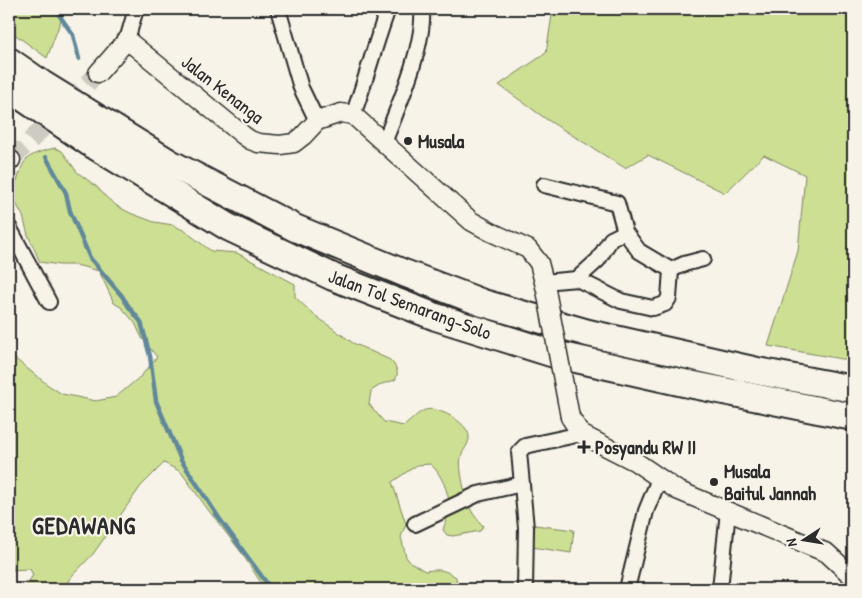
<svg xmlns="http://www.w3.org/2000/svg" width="862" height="598" font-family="'Patrick Hand',sans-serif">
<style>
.green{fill:#cddf93;stroke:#7c855f}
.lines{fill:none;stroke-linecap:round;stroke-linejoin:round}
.stream{stroke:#60889a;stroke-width:4.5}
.tertiary-tunnel{stroke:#cecbc2;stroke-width:18;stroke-dasharray:18 9;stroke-linecap:butt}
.minor-casing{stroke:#2b2b2b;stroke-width:18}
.tertiary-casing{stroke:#2b2b2b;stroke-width:21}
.motorway-casing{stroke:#2b2b2b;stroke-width:30}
.minor{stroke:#f7f3e8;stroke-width:14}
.tertiary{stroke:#f7f3e8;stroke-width:18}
.motorway{stroke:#f7f3e8;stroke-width:26}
.tertiary-bridge-casing{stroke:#2b2b2b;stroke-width:21;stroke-linecap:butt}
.tertiary-bridge{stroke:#f7f3e8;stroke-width:18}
.poi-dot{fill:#2b2b2b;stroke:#f7f3e8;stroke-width:2}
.labels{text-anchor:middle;stroke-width:4.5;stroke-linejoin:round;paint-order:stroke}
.street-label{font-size:19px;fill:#2b2b2b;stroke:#f7f3e8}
.poi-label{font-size:19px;font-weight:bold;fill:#2b2b2b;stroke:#f7f3e8;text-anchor:start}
.district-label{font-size:24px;font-weight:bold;letter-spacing:1px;fill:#2b2b2b;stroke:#f7f3e8}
</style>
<rect width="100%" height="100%" fill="#f7f3e8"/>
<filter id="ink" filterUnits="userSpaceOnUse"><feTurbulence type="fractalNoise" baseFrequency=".02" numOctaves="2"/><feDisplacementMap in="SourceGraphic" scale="10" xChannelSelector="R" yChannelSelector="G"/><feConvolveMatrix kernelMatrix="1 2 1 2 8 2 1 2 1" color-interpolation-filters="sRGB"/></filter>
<g filter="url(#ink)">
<g class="green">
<polygon points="9,9 65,9 47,58 9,30"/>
<polygon points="553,9 853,9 853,361 768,346 798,251 805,175 764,155 725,193 648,155 625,168 546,119 499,85 546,53"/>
<path d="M 55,148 L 62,151 L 77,172 L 97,187 L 107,198 L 117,206 L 130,213 L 154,222 L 173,225 L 185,231 L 211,251 L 237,253 L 295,284 L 295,297 L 313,314 L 353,343 L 390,360 C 396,366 400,373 395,380 L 382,384 L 371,391 L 369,404 L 384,422 L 404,426 C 411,421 417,413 425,410 C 438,406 467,422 469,436 C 470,444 463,449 461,457 C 458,468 466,500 471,510 C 474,516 479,521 483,526 L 480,531 L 453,536 L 447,535 L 443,530 C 445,523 448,514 449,507 C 450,494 440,471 430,464 L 417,465 L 392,482 L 406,524 L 401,537 L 406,557 L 410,562 L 425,571 C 440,569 443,569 456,577 L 457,589 L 265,589 L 241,552 L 209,511 L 181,472 L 164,463 L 141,486 L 93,554 L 71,577 L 63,589 L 24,589 L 33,575 L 30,569 L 9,570 L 9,354 L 48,385 L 62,394 L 96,401 L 116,397 L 141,376 L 157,357 L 142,338 L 135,323 L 122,308 L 114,303 L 99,271 L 76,265 L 59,265 L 40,262 L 28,235 L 23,216 L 11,194 C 27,163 15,157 55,148 Z"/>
<polygon points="535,525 574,530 571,553 532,547"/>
</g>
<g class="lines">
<g class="stream">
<polyline points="55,9 73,35 79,59"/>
<polyline points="46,157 66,193 70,211 90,258 122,296 129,307 141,322 150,356 156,401 181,460 219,518 271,589"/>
</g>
<polyline class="tertiary-tunnel" points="11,160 98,73"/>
<defs>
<g id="minor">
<polyline points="278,9 301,88 317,121"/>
<polyline points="127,40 136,9"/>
<path d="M 353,115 C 366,80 375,44 388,9"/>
<path d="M 384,143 C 398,107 425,46 422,9"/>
<polyline points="544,185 617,203 625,232"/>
<polyline points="9,227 49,302"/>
<polyline points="577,279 598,260 611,239 625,232 639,251 671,270 684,264 703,259"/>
<polyline points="543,282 577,279 621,301 653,308 665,304 669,298 671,270"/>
<polyline points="415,524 478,494 522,484"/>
<polyline points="525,589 526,528 519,452 525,446 581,434"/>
<polyline points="627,589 646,511 659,479"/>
<polyline points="720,589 728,511"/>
</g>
<g id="tertiary">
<polyline points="98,73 127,40 243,135 250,140 258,143 280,145 294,143 303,136 317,121 341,113 353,115 471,221 491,232 528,249 539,263 546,290"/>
<polyline points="9,162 11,160"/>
<polyline points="570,417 581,434 636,462 677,490 827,553 853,577"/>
</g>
<g id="motorway">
<polyline points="9,61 42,84 170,163 295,228 404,273 483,303 588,333 757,371 853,389"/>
<polyline points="9,88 90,143 228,227 333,277 436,317 554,354 684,383 853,417"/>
</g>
</defs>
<use href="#minor" class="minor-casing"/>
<use href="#tertiary" class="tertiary-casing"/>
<use href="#motorway" class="motorway-casing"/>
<use href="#minor" class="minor"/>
<use href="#tertiary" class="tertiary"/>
<use href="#motorway" class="motorway"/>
<defs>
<polyline id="tertiary-bridge" points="546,290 570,417"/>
</defs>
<use href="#tertiary-bridge" class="tertiary-bridge-casing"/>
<use href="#tertiary-bridge" class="tertiary-bridge"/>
</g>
</g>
<g class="poi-dot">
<circle cx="408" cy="141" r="5"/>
<path d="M581.5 439.5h5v5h5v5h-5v5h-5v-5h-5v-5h5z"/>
<circle cx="714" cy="482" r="5"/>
</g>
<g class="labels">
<g class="street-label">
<text transform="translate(223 89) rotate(38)" y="7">Jalan Kenanga</text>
<text transform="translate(410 304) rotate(20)" y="7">Jalan Tol Semarang–Solo</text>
</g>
<g class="poi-label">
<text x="418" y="148">Musala</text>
<text x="595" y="454">Posyandu RW II</text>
<text x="724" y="478">Musala<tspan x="724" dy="22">Baitul Jannah</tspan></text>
</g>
<g class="district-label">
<text x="84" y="534">GEDAWANG</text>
</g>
</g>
<rect width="862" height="598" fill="none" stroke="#f7f3e8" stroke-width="30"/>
<rect x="15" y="15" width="832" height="568" fill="none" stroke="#2b2b2b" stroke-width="2" filter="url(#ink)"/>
<g transform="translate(804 540) rotate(258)" stroke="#f7f3e8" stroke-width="4" paint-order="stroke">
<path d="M0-4L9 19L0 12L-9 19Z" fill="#2b2b2b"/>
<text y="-8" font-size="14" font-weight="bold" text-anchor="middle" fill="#2b2b2b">N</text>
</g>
</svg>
